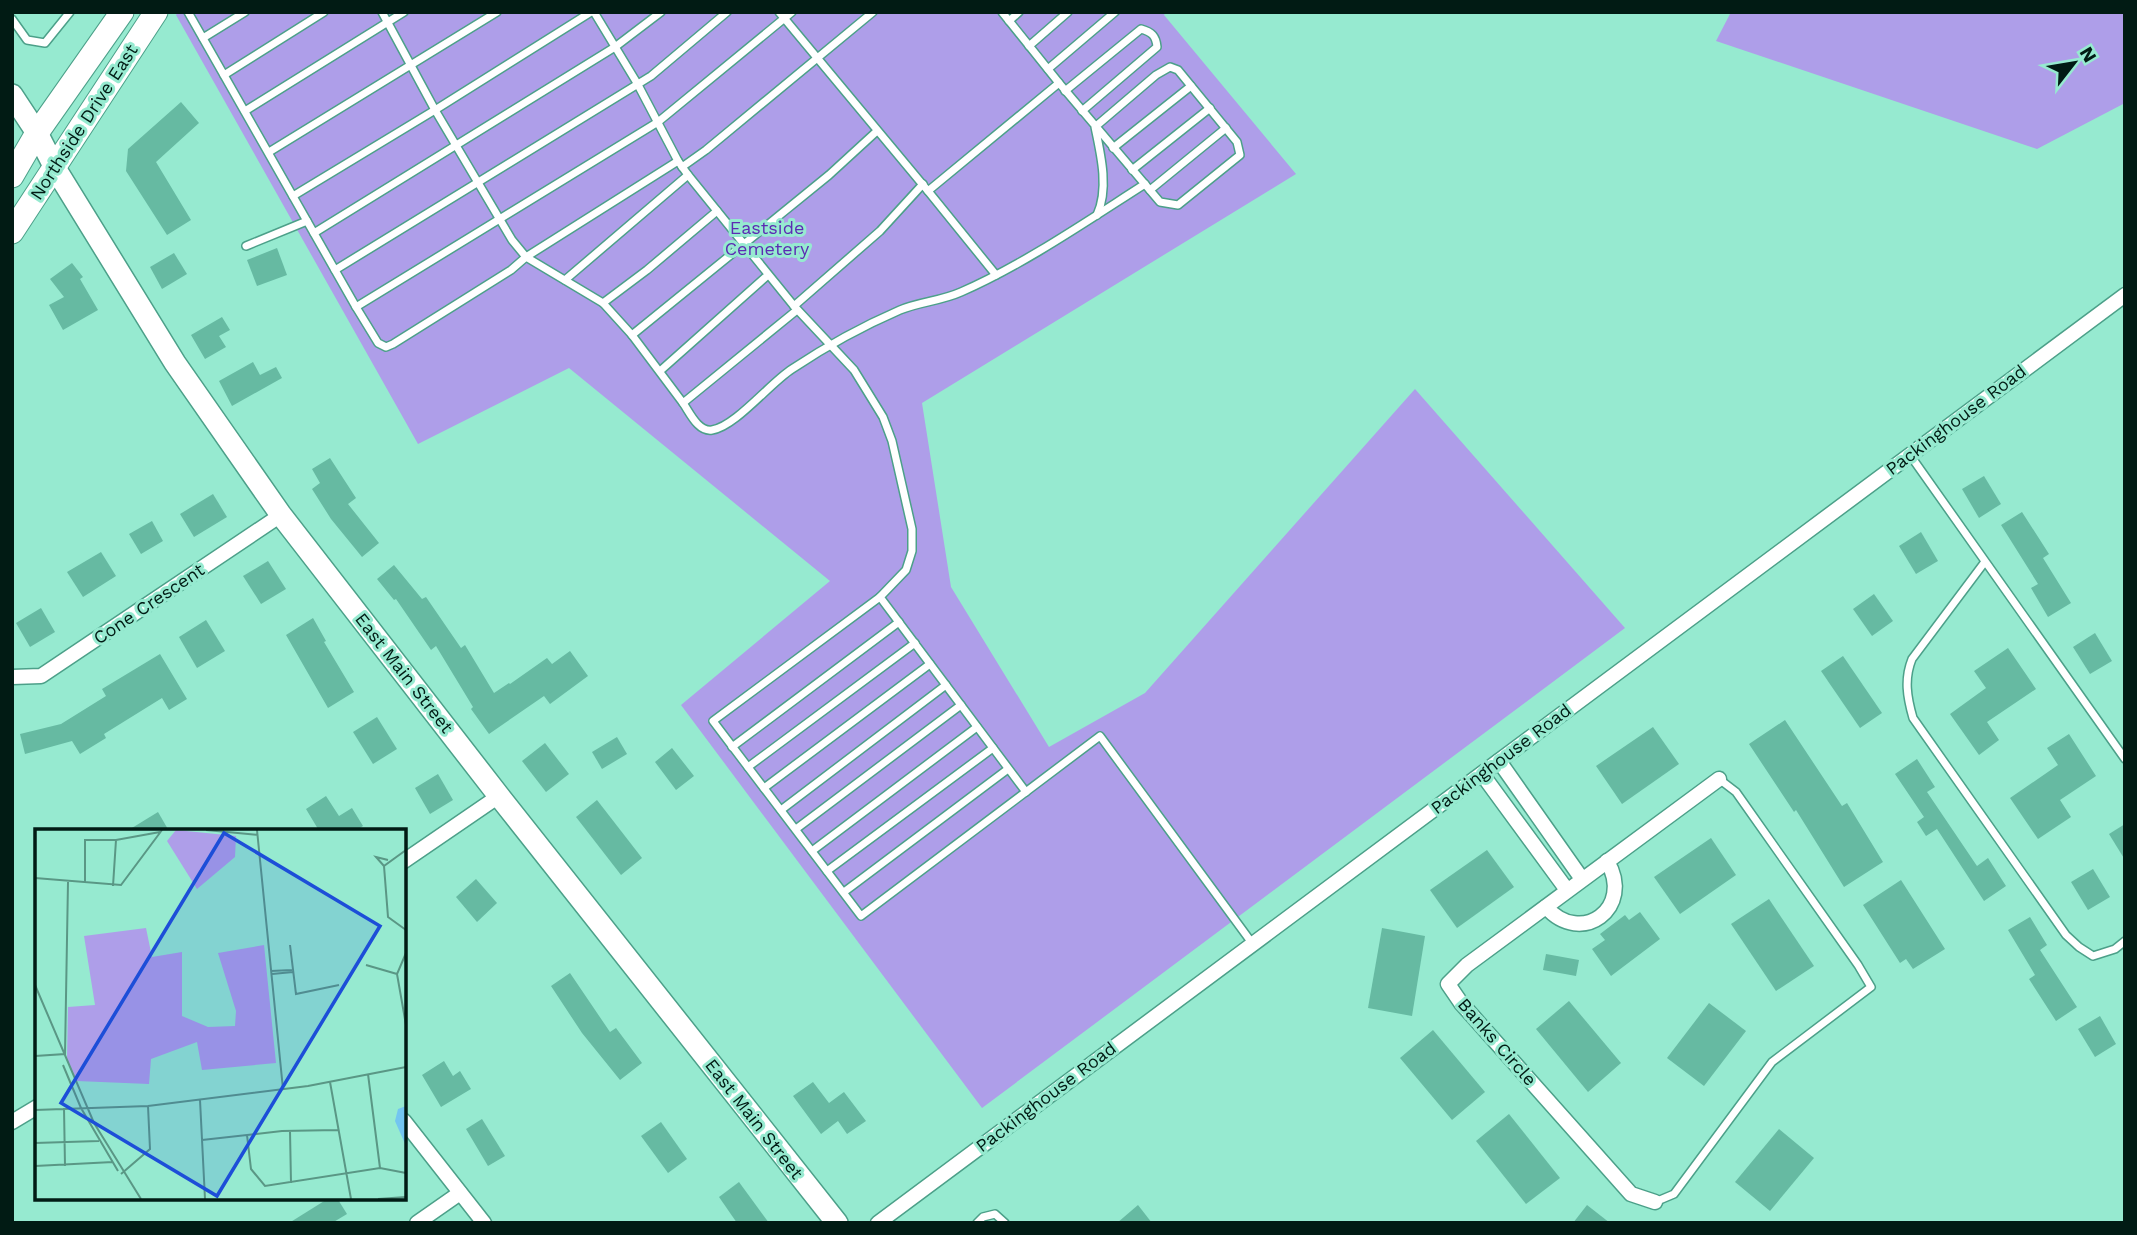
<svg xmlns="http://www.w3.org/2000/svg" width="2137" height="1235" font-family="'Work Sans',sans-serif">
<style>
.green{fill:#ae9ee9}
.building{fill:#66baa2}
.lines{fill:none;stroke-linecap:round;stroke-linejoin:round}
.lane-casing{stroke:#4ca089;stroke-width:10}
.street-casing{stroke:#4ca089;stroke-width:17}
.secondary-casing{stroke:#4ca089;stroke-width:24}
.primary-casing{stroke:#4ca089;stroke-width:25}
.lane{stroke:#fff;stroke-width:7}
.street{stroke:#fff;stroke-width:14}
.secondary{stroke:#fff;stroke-width:21}
.primary{stroke:#fff;stroke-width:23}
.labels{text-anchor:middle;stroke-width:6;stroke-linejoin:round;paint-order:stroke}
.street-label{font-size:18px;fill:#011b14;stroke:#96ead0}
.park-label{font-size:18px;fill:#5c2bb3;stroke:#96ead0}
.inset-road{fill:none;stroke:#5a9785;stroke-width:2}
.view{fill:#1d4ed8;fill-opacity:0.15;stroke:#1d4ed8;stroke-width:3.5}
.inset-edge{fill:none;stroke:#011b14;stroke-width:3.5}
</style>
<rect width="100%" height="100%" fill="#96ead0"/>
<g class="green">
<polygon points="178,12 1166,12 1164,15 1296,174 922,403 951,587 1049,747 1145,693 1415,389 1625,628 982,1108 681,705 830,581 569,368 418,444 176,15"/>
<polygon points="1731,12 2125,12 2125,103 2037,149 1716,41"/>
</g>
<g class="building">
<polygon points="181,102 199,123 156,162 191,220 167,235 126,171 128,149"/>
<polygon points="277,248 287,275 257,286 247,260"/>
<polygon points="174,253 187,274 162,289 150,267"/>
<polygon points="72,263 83,277 80,279 98,310 63,330 49,305 64,297 50,279"/>
<polygon points="222,317 230,330 219,336 226,347 205,359 191,335"/>
<polygon points="253,362 260,375 276,367 282,378 232,406 219,381"/>
<polygon points="330,458 356,498 348,504 379,543 362,557 331,519 312,489 320,483 312,469"/>
<polygon points="1984,476 2001,504 1979,518 1962,489"/>
<polygon points="213,494 227,517 194,537 180,514"/>
<polygon points="2022,512 2049,554 2043,558 2071,603 2048,617 2031,588 2038,584 2001,525"/>
<polygon points="152,521 163,541 141,554 129,534"/>
<polygon points="1921,532 1938,561 1916,574 1899,546"/>
<polygon points="101,552 116,576 83,597 67,572"/>
<polygon points="268,561 286,589 261,604 243,576"/>
<polygon points="394,565 422,599 426,597 461,648 465,645 494,693 509,683 510,684 547,658 552,664 570,651 588,676 550,704 544,696 489,734 471,709 473,707 436,646 431,650 396,599 394,600 377,579"/>
<polygon points="1874,594 1893,621 1872,636 1853,609"/>
<polygon points="41,608 55,632 30,647 16,623"/>
<polygon points="313,618 326,641 324,642 354,692 328,708 286,635"/>
<polygon points="206,620 225,651 197,668 179,637"/>
<polygon points="2095,633 2112,661 2090,674 2073,647"/>
<polygon points="2008,648 2036,689 1987,722 1999,740 1979,755 1950,714 1986,688 1974,671"/>
<polygon points="160,654 187,699 169,710 162,698 104,734 106,738 80,754 72,741 25,754 20,734 61,724 106,696 102,689"/>
<polygon points="1843,656 1882,713 1860,728 1821,671"/>
<polygon points="377,717 397,749 373,764 353,732"/>
<polygon points="1785,720 1842,806 1847,803 1883,862 1844,887 1796,810 1794,812 1749,744"/>
<polygon points="1653,727 1679,764 1622,804 1596,766"/>
<polygon points="2069,734 2096,776 2060,800 2071,817 2038,839 2010,798 2058,765 2047,748"/>
<polygon points="617,737 627,754 602,769 592,752"/>
<polygon points="545,743 569,774 546,792 522,761"/>
<polygon points="672,748 694,776 676,790 655,762"/>
<polygon points="1917,759 1935,787 1927,792 1977,866 1988,858 2006,886 1984,901 1937,829 1926,836 1917,822 1924,817 1895,774"/>
<polygon points="438,774 453,800 430,814 415,788"/>
<polygon points="326,796 339,816 352,808 363,826 355,831 316,831 318,829 306,809"/>
<polygon points="597,800 642,858 621,875 576,817"/>
<polygon points="158,812 169,831 127,831"/>
<polygon points="2125,824 2125,860 2109,834"/>
<polygon points="1711,838 1736,875 1680,914 1654,877"/>
<polygon points="1487,850 1514,887 1457,928 1430,890"/>
<polygon points="2093,869 2110,897 2088,910 2071,882"/>
<polygon points="476,879 497,903 477,922 456,897"/>
<polygon points="1901,880 1945,949 1913,969 1906,959 1900,963 1863,905"/>
<polygon points="1769,899 1814,966 1776,991 1731,924"/>
<polygon points="1640,912 1660,939 1611,976 1592,949 1605,940 1600,934 1625,915 1629,920"/>
<polygon points="2030,917 2047,945 2040,950 2077,1007 2056,1021 2029,979 2035,975 2008,930"/>
<polygon points="1382,928 1425,936 1412,1016 1368,1008"/>
<polygon points="1546,954 1579,960 1576,976 1543,970"/>
<polygon points="570,973 610,1032 616,1028 642,1063 620,1080 582,1033 551,986"/>
<polygon points="1569,1001 1621,1063 1588,1092 1536,1029"/>
<polygon points="1709,1003 1746,1031 1704,1086 1667,1058"/>
<polygon points="2100,1016 2116,1044 2095,1057 2078,1029"/>
<polygon points="1433,1030 1485,1092 1452,1120 1400,1058"/>
<polygon points="444,1061 453,1076 460,1071 471,1089 441,1107 422,1075"/>
<polygon points="813,1082 829,1103 844,1092 866,1121 847,1134 838,1121 821,1134 793,1096"/>
<polygon points="1509,1114 1560,1178 1526,1204 1476,1141"/>
<polygon points="482,1119 505,1156 488,1166 466,1129"/>
<polygon points="661,1122 687,1159 668,1173 641,1136"/>
<polygon points="1779,1129 1814,1158 1770,1211 1735,1182"/>
<polygon points="739,1182 769,1223 737,1223 719,1197"/>
<polygon points="329,1198 337,1198 347,1214 332,1223 289,1223"/>
<polygon points="1138,1205 1152,1223 1117,1223"/>
<polygon points="1587,1205 1610,1223 1573,1223"/>
</g>
<g class="lines">
<defs>
<g id="lane">
<polyline points="188,12 356,307 378,343 386,347 393,344 511,270 526,257 678,161"/>
<polyline points="382,12 435,110 512,240 526,257 603,303 632,335 683,403 797,310"/>
<polyline points="594,12 637,83 678,161 688,175 794,306 854,370 883,417 892,441 912,529 912,551 906,570 880,597 1026,792"/>
<polyline points="779,12 928,191 996,275"/>
<polyline points="12,19 27,40 45,43 70,12"/>
<polyline points="1009,21 1019,12"/>
<polyline points="203,38 245,12"/>
<polyline points="1029,46 1068,12"/>
<polyline points="1048,69 1115,12"/>
<polyline points="224,75 324,12"/>
<path d="M 1059,83 L 1160,202 L 1178,205 L 1240,155 L 1237,142 L 1178,70 L 1170,67 L 1156,75 L 1095,127 C 1101,155 1109,189 1097,215"/>
<path d="M 1065,91 L 1141,29 C 1152,32 1156,36 1157,47 L 1082,111"/>
<polyline points="245,111 404,12"/>
<polyline points="1113,148 1191,86"/>
<polyline points="269,152 497,12"/>
<polyline points="682,167 706,150 873,12"/>
<polyline points="1132,170 1210,108"/>
<polyline points="1150,190 1226,128"/>
<polyline points="928,191 1059,83 1002,12"/>
<polyline points="293,196 435,110 591,12"/>
<polyline points="314,233 615,47 661,12"/>
<polyline points="246,246 307,221"/>
<polyline points="335,270 651,76 727,12"/>
<polyline points="565,280 688,175"/>
<polyline points="603,303 647,270 717,211"/>
<polyline points="794,306 880,231 923,184"/>
<polyline points="356,307 658,122 792,12"/>
<polyline points="632,335 829,175 877,131"/>
<polyline points="660,371 768,275"/>
<path d="M 683,403 C 690,413 698,432 712,430 C 735,427 770,383 792,369 C 825,347 863,326 900,310 C 919,302 941,301 961,292 C 1023,265 1087,221 1145,184"/>
<polyline points="1910,455 2125,759"/>
<path d="M 1984,563 L 1912,659 C 1904,679 1907,697 1913,718 L 2066,935 L 2079,947 L 2093,956 L 2115,949 L 2125,941"/>
<polyline points="880,597 713,721 861,916 1100,736 1252,943"/>
<polyline points="732,747 899,622"/>
<polyline points="748,767 915,643"/>
<polyline points="764,788 930,664"/>
<polyline points="781,810 946,685"/>
<polyline points="796,829 961,705"/>
<polyline points="812,851 977,727"/>
<polyline points="827,871 993,748"/>
<polyline points="844,892 1008,769"/>
<polyline points="1655,1202 1674,1194 1772,1062 1871,987 1858,965 1736,792 1719,779"/>
<polyline points="977,1223 983,1217 995,1214 1005,1223"/>
</g>
<g id="street">
<polyline points="12,677 41,676 281,515"/>
<polyline points="1499,761 1582,879"/>
<polyline points="1482,774 1567,890"/>
<polyline points="404,861 499,796"/>
<path d="M 1546,907 C 1581,947 1635,908 1607,861"/>
<polyline points="404,1121 484,1223"/>
<polyline points="12,1122 37,1107"/>
<polyline points="1655,1202 1631,1194 1461,1003 1448,984 1467,965 1719,779"/>
<polyline points="417,1223 460,1193"/>
<polyline points="878,1223 2125,295"/>
</g>
<polyline id="secondary" points="12,95 37,133 55,168 175,363 281,515 499,796 837,1223"/>
<g id="primary">
<polyline points="12,176 37,133 122,12"/>
<polyline points="12,232 156,12"/>
</g>
</defs>
<use href="#lane" class="lane-casing"/>
<use href="#street" class="street-casing"/>
<use href="#secondary" class="secondary-casing"/>
<use href="#primary" class="primary-casing"/>
<use href="#lane" class="lane"/>
<use href="#street" class="street"/>
<use href="#secondary" class="secondary"/>
<use href="#primary" class="primary"/>
</g>
<g class="labels">
<g class="street-label">
<text transform="translate(84 122) rotate(-57)" y="6">Northside Drive East</text>
<text transform="translate(1956 420) rotate(-37)" y="6">Packinghouse Road</text>
<text transform="translate(149 604) rotate(-34)" y="6">Cone Crescent</text>
<text transform="translate(404 673) rotate(52)" y="6">East Main Street</text>
<text transform="translate(1501 759) rotate(-37)" y="6">Packinghouse Road</text>
<text transform="translate(1497 1042) rotate(49)" y="6">Banks Circle</text>
<text transform="translate(1046 1097) rotate(-37)" y="6">Packinghouse Road</text>
<text transform="translate(754 1119) rotate(52)" y="6">East Main Street</text>
</g>
<g class="park-label">
<text x="767" y="234">Eastside<tspan x="767" dy="21">Cemetery</tspan></text>
</g>
</g>
<g transform="translate(35 829)">
<rect width="371" height="371" fill="#96ead0"/>
<path d="M 141,1 L 201,7 L 200,28 L 162,60 L 132,12 ZM 111,99 L 117,128 L 147,123 L 147,187 L 173,198 L 200,197 L 201,182 L 183,124 L 229,116 L 241,234 L 167,241 L 162,213 L 116,230 L 114,255 L 42,252 L 32,230 L 33,178 L 60,176 L 49,107 Z" fill="#ae9ee9"/>
<path d="M 371,277 L 371,317 L 360,292 L 363,280 Z" fill="#73c5f0"/>
<path class="inset-road" d="M 171,1 L 223,6M 222,1 L 248,260M 371,21 L 349,37 L 353,88 L 371,101M 349,37 L 341,28 L 353,31M 0,49 L 86,56 L 127,1M 50,54 L 50,11 L 81,11 L 125,3M 78,57 L 81,11M 255,116 L 261,165 L 304,156M 371,124 L 362,145 L 371,196M 331,136 L 362,145M 236,142 L 257,141M 237,145 L 258,143M 0,156 L 59,294 L 106,370M 0,227 L 30,225 L 33,53M 28,236 L 46,279 L 83,342M 333,245 L 345,339M 295,253 L 316,370M 165,271 L 170,370M 29,279 L 30,337M 0,281 L 113,277 L 273,257 L 371,238M 255,302 L 256,354M 212,306 L 216,340 L 230,357 L 345,339 L 371,344M 167,311 L 247,302 L 303,301M 0,314 L 64,312M 0,337 L 78,333M 86,345 L 115,320 L 113,277M 343,370 L 371,368"/>
<path class="view" d="M 189,4 L 345,97 L 182,367 L 26,274 Z"/>
<rect width="371" height="371" class="inset-edge"/>
</g>
<rect width="2137" height="1235" fill="none" stroke="#011b14" stroke-width="28"/>
<g transform="translate(2074 63) rotate(59)" stroke="#96ead0" stroke-width="5" paint-order="stroke">
<path d="M0-5L12 26L0 18L-12 26Z" fill="#011b14"/>
<text y="-10" font-size="19" font-weight="bold" text-anchor="middle" fill="#011b14">N</text>
</g>
</svg>
